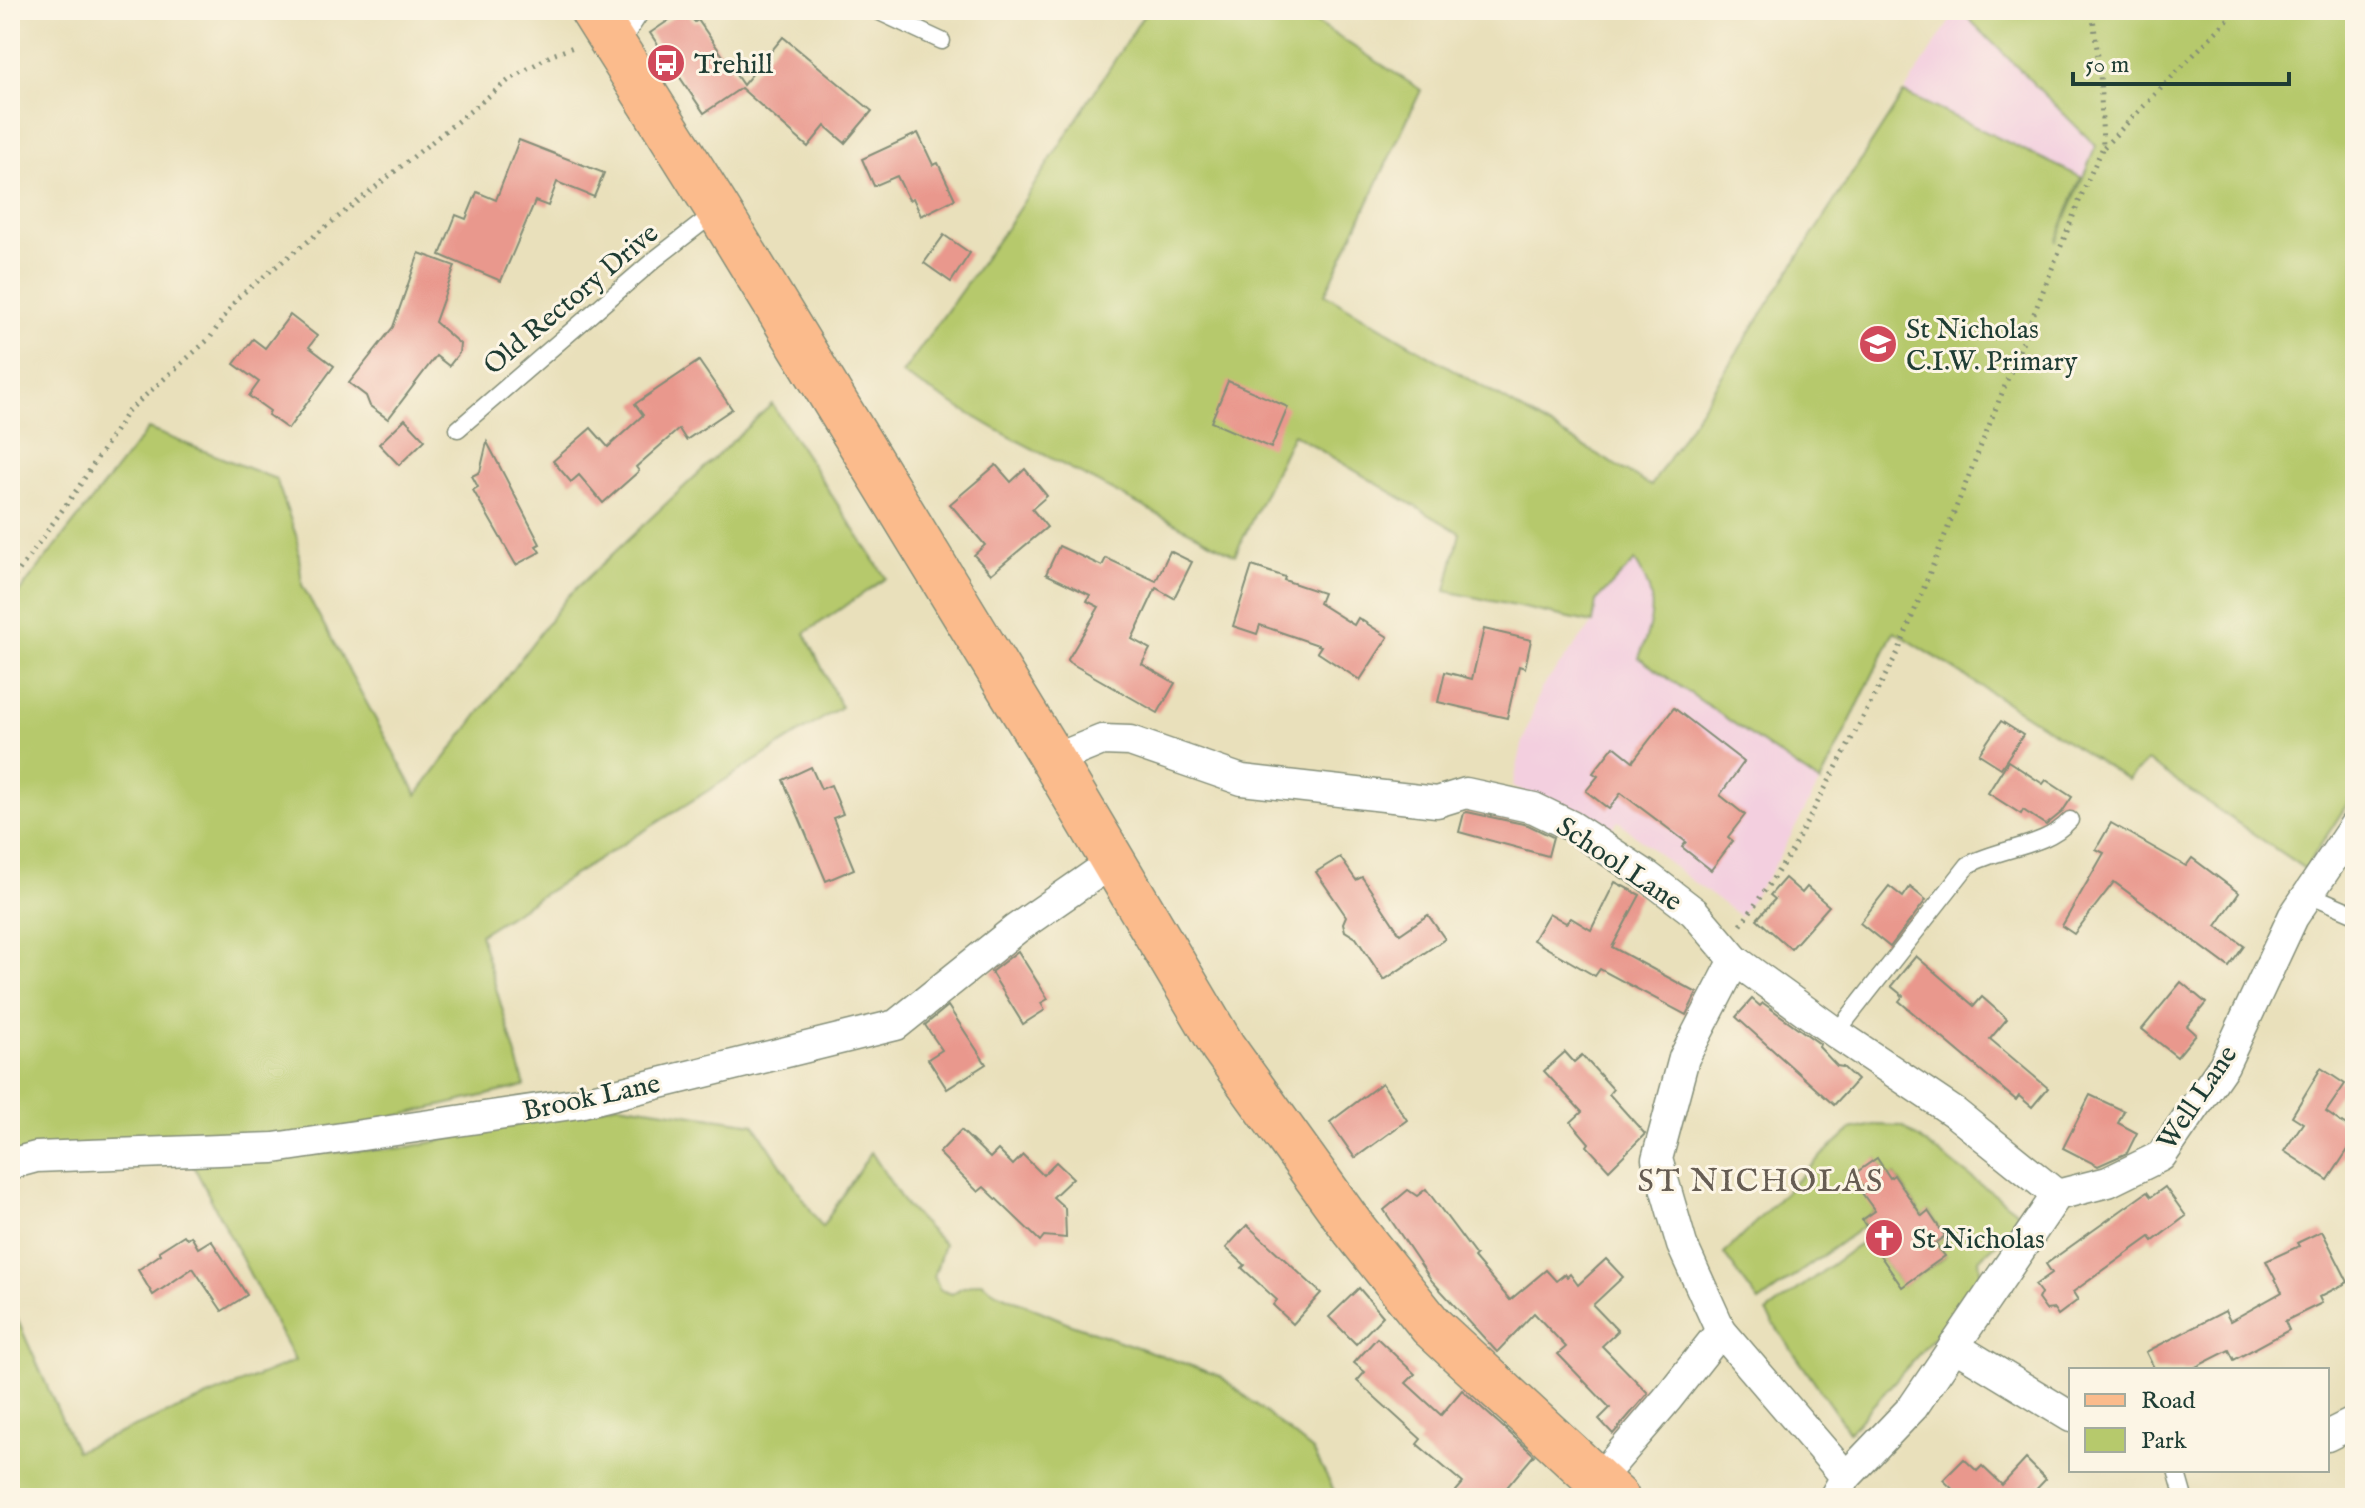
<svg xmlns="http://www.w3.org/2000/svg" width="2365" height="1508" font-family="'IM FELL English',serif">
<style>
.built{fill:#f3cfdf}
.green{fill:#b6c96c;stroke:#6a8350;stroke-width:2}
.building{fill:#e9988d}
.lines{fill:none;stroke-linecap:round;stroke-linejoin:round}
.lane-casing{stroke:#848e78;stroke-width:19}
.street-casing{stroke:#848e78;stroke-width:33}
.primary-casing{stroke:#848e78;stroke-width:47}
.path{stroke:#848e78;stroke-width:5;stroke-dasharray:2 6;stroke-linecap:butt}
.lane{stroke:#fff;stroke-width:16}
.street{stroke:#fff;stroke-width:30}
.primary{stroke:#fbbb8c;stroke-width:44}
.labels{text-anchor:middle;stroke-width:6;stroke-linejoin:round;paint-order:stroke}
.poi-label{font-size:28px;fill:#1f3d34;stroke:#fcf5e5;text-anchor:start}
.street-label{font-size:28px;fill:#1f3d34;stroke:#fcf5e5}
.quarter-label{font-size:32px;letter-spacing:2px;fill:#665d53;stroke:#fcf5e5}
</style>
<rect width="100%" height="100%" fill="#fcf5e5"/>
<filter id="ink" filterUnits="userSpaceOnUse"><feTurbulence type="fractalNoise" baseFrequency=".0125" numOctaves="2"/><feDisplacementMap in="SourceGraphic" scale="16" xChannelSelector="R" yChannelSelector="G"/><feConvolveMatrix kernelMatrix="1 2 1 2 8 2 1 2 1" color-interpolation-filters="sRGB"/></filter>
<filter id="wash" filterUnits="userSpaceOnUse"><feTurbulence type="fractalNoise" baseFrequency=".006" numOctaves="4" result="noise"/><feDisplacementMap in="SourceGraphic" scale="32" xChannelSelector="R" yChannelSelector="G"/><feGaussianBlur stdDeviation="1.8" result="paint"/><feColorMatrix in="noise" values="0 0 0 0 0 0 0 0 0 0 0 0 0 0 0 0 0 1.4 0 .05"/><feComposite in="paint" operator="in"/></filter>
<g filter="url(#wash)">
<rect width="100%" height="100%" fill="#e9e0bb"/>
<polygon class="built" points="1957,10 1960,10 2096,146 1894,631 1820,782 1771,872 1740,916 1685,876 1618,821 1608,834 1513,786 1522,745 1540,690 1593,623 1596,601 1613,582 1651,486"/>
<g class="green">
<path d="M 1147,10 L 1297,10 L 1421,90 L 1325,294 L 1651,486 L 1904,93 L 2081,177 L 2056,242 L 2096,146 L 1960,10 L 2355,10 L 2355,792 L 2305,869 L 2147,761 L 2128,780 L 1894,631 L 1820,783 L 1639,658 C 1653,618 1660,599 1635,561 L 1596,601 L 1593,623 L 1446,591 L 1460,533 L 1293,434 L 1235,555 L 997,430 L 902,374 L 1009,224 Z"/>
<polygon points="772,404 886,578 805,633 841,707 480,934 525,1086 317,1135 10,1155 10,604 148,429 276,479 297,538 302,585 417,795 568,596"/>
<polygon points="618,1104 754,1124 822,1227 871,1152 906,1206 944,1244 934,1277 940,1290 952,1294 961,1288 981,1282 996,1292 1071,1324 1220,1376 1313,1451 1338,1498 10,1498 10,1303 76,1451 295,1361 191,1161 404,1148"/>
<polygon points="1875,1125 1902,1126 2026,1218 1979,1259 1982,1284 1849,1432 1766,1313 1868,1238 1902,1286 1945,1257 1935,1243 1945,1236 1929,1212 1922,1216 1895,1175 1890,1178 1877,1159 1866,1191 1875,1211 1862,1220 1865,1225 1759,1302 1724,1254 1820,1157 1850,1130"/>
</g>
<g id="blocks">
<g class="building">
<polygon points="684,10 695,22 698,20 743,85 783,37 872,111 845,143 825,126 808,147 741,88 704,113 650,33"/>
<polygon points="918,133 933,165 938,163 955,199 921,216 913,198 909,200 897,176 874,186 862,159"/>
<polygon points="519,140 604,173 594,197 557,182 548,206 535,201 501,281 440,255 456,215 466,219 477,192 496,200"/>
<polygon points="944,235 970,253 951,282 924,263"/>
<polygon points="419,253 455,266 435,322 460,344 459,353 449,366 436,356 388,419 370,406 366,396 349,383 393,327"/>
<polygon points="290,315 317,336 309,347 334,366 288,429 268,415 270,411 249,396 259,382 234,364 253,339 265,348"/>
<polygon points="699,361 732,409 686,440 679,429 636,467 639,471 603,503 579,475 571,482 553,461 591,428 608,447 643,415 635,404"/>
<polygon points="1228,381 1288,407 1271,448 1211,422"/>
<polygon points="405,419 425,440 399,465 379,444"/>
<polygon points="487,442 540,544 536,546 540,552 516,565 473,490 478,487 472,476 480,472"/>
<polygon points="996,465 1011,482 1025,469 1047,496 1032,509 1047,527 991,574 974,555 985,545 950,504"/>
<polygon points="1059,546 1102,566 1106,558 1156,581 1170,551 1192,562 1174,598 1156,588 1132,639 1150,649 1142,664 1175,683 1158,713 1067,661 1099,607 1087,601 1090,595 1046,574"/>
<polygon points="1252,566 1285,577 1284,580 1323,593 1319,603 1354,625 1358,618 1388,637 1360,680 1317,652 1321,646 1260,625 1257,634 1233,626"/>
<polygon points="1484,629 1531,640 1525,668 1519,666 1507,718 1438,702 1445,672 1472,679"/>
<polygon points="1674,708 1744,762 1720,795 1745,815 1728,837 1733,841 1711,870 1682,847 1686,842 1621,793 1609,809 1586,791 1598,776 1593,773 1614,746 1633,761"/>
<polygon points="2001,721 2023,735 2001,768 1979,754"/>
<polygon points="2008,761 2043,784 2046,780 2072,797 2062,812 2046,825 2023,810 2021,814 1988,793"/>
<polygon points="811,767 821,789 831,785 843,814 833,818 854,869 826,881 783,780"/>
<polygon points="1467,812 1528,825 1553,837 1548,856 1459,832 1464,813"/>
<polygon points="2111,823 2186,866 2192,858 2239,893 2216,926 2244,946 2229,967 2114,882 2074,934 2062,926 2104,853 2096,849"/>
<polygon points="1340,857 1356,880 1362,877 1400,934 1428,915 1445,939 1384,980 1356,938 1345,931 1343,923 1346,916 1316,872"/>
<polygon points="1785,878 1802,893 1807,887 1829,906 1791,949 1757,919 1775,899 1770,895"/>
<polygon points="1615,882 1640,895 1612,947 1697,993 1686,1015 1600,969 1595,976 1533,940 1549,913 1566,923 1571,918 1591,930"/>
<polygon points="1889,886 1903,897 1910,887 1926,900 1890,947 1860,923"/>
<polygon points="1018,951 1048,999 1041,1003 1045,1010 1023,1024 991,972"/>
<polygon points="1916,956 1974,1006 1982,997 2007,1019 1990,1039 2048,1088 2032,1107 2019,1096 2016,1100 1899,1001 1903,996 1891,986"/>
<polygon points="2181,982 2206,1003 2187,1026 2196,1034 2177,1057 2142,1029"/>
<polygon points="1752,999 1760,1006 1763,1003 1820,1044 1819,1047 1837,1066 1843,1067 1857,1080 1834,1105 1736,1017"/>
<polygon points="948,1006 986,1064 947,1089 928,1059 942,1050 925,1025"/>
<polygon points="1565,1052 1574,1062 1582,1055 1613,1089 1609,1094 1645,1134 1609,1170 1587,1146 1589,1143 1571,1122 1582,1112 1544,1071"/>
<polygon points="2321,1068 2345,1084 2326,1112 2355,1132 2355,1139 2328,1180 2284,1151 2303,1123 2292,1116"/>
<polygon points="1382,1083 1407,1120 1355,1158 1330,1122"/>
<polygon points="2090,1095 2124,1111 2118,1123 2137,1133 2127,1153 2098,1166 2063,1148"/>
<polygon points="961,1130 990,1158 998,1150 1013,1165 1023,1155 1043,1175 1056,1162 1073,1178 1053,1197 1065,1208 1066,1238 1044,1236 1040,1241 984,1187 978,1192 939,1153"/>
<polygon points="1877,1158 1890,1178 1894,1175 1922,1216 1928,1211 1945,1236 1935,1243 1945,1256 1902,1287 1868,1238 1871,1233 1862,1220 1875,1211 1862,1193 1866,1191 1854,1174"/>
<polygon points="2165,1187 2186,1216 2153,1241 2150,1237 2073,1292 2078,1300 2058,1315 2054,1309 2046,1310 2038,1299 2041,1293 2035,1285 2052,1273 2046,1264 2147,1192 2151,1197"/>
<polygon points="1426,1189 1476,1256 1474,1258 1510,1300 1546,1270 1556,1281 1565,1274 1567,1277 1570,1274 1578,1285 1606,1259 1623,1277 1593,1305 1618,1331 1602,1346 1648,1393 1613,1434 1599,1419 1610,1408 1558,1354 1566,1347 1534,1313 1497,1352 1432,1281 1384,1210 1408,1190 1417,1196"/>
<polygon points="1247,1225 1321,1293 1293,1324 1273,1305 1277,1300 1242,1268 1245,1265 1226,1248"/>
<polygon points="2322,1231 2348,1282 2319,1297 2322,1303 2285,1321 2289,1330 2234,1360 2229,1350 2190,1370 2155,1370 2146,1352 2225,1311 2230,1321 2282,1292 2266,1261 2299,1246 2297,1243"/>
<polygon points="184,1235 187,1239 191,1236 198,1248 211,1240 247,1295 222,1311 193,1268 153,1295 138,1270 161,1254 159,1251"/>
<polygon points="1359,1288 1383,1316 1356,1344 1329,1317"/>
<polygon points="1377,1338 1415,1374 1406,1383 1441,1415 1462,1390 1534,1455 1498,1498 1450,1498 1463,1483 1417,1444 1421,1439 1357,1381 1365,1372 1354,1363"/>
<polygon points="1964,1459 1977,1471 1982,1466 2002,1485 2026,1459 2046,1479 2028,1498 1962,1498 1943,1480"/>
</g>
</g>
</g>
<g filter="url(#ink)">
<use href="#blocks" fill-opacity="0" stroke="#848e78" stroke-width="2"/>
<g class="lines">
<defs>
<g id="lane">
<polyline points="875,10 942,41"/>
<polyline points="458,429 654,260 717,211"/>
<polyline points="2309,894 2355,914"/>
<path d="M 1836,1033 L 1968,865 C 2000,847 2045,848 2070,820"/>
<polyline points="2176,1470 2184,1498"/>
</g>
<g id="street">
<polyline points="613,41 634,10"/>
<polyline points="1053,760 1102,740 1130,741 1242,780 1437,802 1466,793 1534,808 1571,826 1647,876 1694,912 1735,960 1836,1033 1955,1113 2057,1195"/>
<polyline points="1735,960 1684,1058 1657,1159 1682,1245 1721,1331 1846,1477"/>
<polyline points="10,1164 36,1157 274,1148 579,1103 896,1025 1016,929 1114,861"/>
<polyline points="1954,1346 2071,1417"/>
<polyline points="2327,1436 2355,1422"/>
<polyline points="1598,1480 1668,1398 1721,1331"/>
<polyline points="1834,1498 1846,1477 1913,1407 2057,1195 2108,1182 2161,1156 2224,1065 2293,917 2355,825"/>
</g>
<polyline id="primary" points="592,10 718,210 1053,760 1223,1047 1353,1228 1431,1326 1617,1498"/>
</defs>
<use href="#lane" class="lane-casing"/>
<use href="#street" class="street-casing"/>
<use href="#primary" class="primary-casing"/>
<g class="path">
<polyline points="2104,147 2237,10"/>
<polyline points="10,583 78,488 128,411 210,338 237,298 509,80 550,56 576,46"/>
<polyline points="1741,925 1790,854 1898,652 2086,184 2103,147 2100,72 2092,10"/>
</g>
<use href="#lane" class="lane"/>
<use href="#street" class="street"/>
<use href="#primary" class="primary"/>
</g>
</g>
<defs>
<symbol id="bus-disc" viewBox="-11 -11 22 22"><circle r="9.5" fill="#d1495b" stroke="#fcf5e5"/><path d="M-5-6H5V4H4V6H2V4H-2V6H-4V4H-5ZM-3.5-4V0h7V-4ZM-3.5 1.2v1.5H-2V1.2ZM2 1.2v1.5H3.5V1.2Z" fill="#fff"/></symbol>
<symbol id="school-disc" viewBox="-11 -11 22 22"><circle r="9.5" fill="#d1495b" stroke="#fcf5e5"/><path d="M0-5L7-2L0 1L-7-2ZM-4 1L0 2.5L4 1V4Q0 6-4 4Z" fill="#fff"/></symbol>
<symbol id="church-disc" viewBox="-11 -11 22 22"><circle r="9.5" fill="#d1495b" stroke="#fcf5e5"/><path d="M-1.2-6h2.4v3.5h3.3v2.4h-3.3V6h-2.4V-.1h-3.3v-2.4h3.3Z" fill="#fff"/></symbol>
</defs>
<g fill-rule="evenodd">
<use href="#bus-disc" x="644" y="41" width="44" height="44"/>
<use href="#school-disc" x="1856" y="322" width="44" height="44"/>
<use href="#church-disc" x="1862" y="1216" width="44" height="44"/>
</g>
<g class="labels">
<g class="poi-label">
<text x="694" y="73">Trehill</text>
<text x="1906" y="338">St Nicholas<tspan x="1906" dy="32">C.I.W. Primary</tspan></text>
<text x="1912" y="1248">St Nicholas</text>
</g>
<g class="street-label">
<text transform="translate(570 298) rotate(-40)" y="10">Old Rectory Drive</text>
<text transform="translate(1620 863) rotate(34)" y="10">School Lane</text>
<text transform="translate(591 1096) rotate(-12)" y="10">Brook Lane</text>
<text transform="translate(2196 1097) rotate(-56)" y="10">Well Lane</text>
</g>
<g class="quarter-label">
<text x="1761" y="1191">ST NICHOLAS</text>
</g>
</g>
<rect width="2365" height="1508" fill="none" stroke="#fcf5e5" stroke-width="40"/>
<rect x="2069" y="1368" width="260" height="104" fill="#fcf5e5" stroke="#a4ab9e" stroke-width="2"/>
<rect x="2085" y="1394" width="40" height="12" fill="#fbbb8c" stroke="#a4ab9e" stroke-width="2"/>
<text x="2141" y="1408" font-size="24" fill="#1f3d34">Road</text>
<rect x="2085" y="1428" width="40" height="24" fill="#b6c96c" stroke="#a4ab9e" stroke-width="2"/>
<text x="2141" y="1448" font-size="24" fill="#1f3d34">Park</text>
<path d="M2073 72v12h216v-12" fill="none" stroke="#1f3d34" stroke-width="4"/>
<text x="2085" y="72" font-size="24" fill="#1f3d34" stroke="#fcf5e5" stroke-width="6" paint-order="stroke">50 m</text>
</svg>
